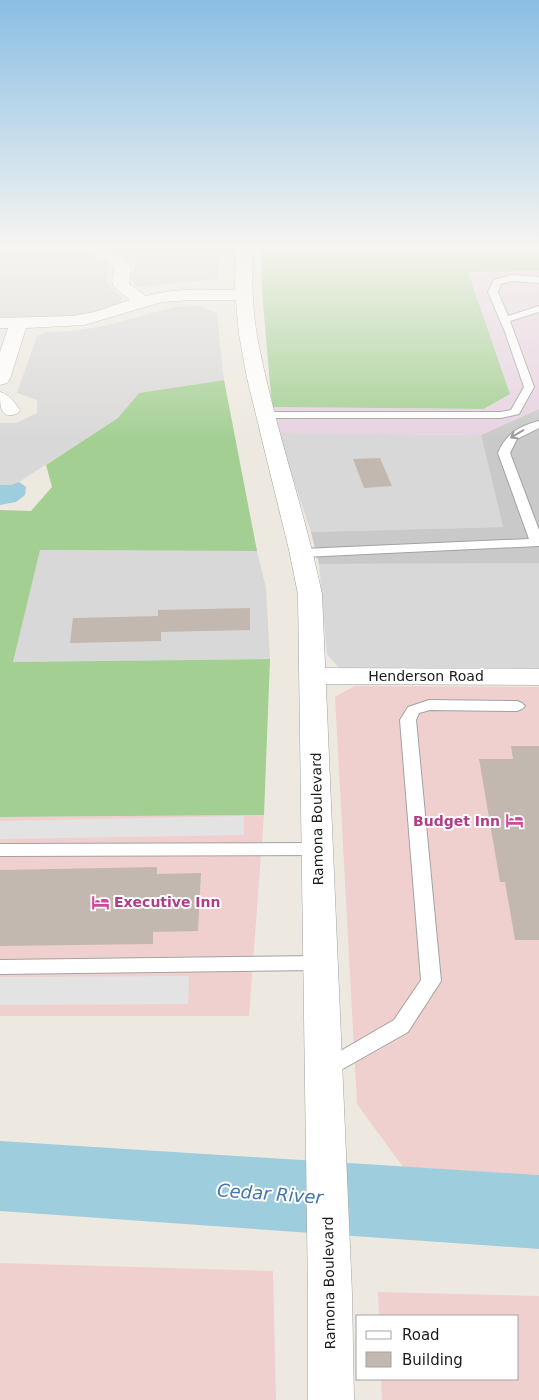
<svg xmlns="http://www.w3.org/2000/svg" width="539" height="1400" font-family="'DejaVu Sans',sans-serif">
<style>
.residential{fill:#d9d8d8}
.commercial{fill:#f0d0ce}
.industrial{fill:#e7d2e2}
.religious{fill:#c9c9c9}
.forest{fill:#a3cf93}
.parking{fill:#e3e3e3}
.water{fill:#9ecddd}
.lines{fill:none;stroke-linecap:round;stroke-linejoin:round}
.river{fill:#9ecddd;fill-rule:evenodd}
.building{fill:#c2b8b0}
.service-casing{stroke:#a2a2a2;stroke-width:2}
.minor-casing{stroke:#a2a2a2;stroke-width:1}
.tertiary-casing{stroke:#a2a2a2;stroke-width:1}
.service{fill:#fff;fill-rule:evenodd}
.minor{fill:#fff;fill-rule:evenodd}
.tertiary{fill:#fff;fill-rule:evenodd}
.oneway{stroke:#989898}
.labels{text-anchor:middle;stroke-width:4;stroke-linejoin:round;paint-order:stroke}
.street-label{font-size:14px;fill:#1b1b1b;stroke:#fff}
.hotel-label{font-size:14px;font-weight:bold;fill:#b23c85;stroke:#fff;text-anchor:end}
.near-water-label{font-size:18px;font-style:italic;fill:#4576ad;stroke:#fff}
</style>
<rect width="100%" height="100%" fill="#ede9e0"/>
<g class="residential">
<polygon points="94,245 220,245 217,279 136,287 131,279 135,268 129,260 118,252"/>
<polygon points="0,251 67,251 105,257 110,265 107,277 111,289 123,297 119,304 93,314 62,317 0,317"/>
<polygon points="201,306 217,314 224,380 139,393 118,418 19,482 11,485 0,485 0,423 16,423 37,413 37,400 17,393 37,336 47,332 73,331 104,326 175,307"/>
<polygon points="278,433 481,435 503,527 311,532"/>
<polygon points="39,550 257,551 266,588 270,659 13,662"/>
<polygon points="539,563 539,668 339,668 327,654 319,564"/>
</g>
<g class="commercial">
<polygon points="354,686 539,687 539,1175 403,1167 357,1104 335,697"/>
<polygon points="264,815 249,1016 0,1016 0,817"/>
<polygon points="0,1263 273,1271 276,1400 0,1400"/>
<polygon points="378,1292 539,1296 539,1400 382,1400 381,1379 518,1379 518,1316 379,1316"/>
</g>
<polygon class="industrial" points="539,271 539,409 481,435 278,433 272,407 485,409 510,394 468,272"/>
<polygon class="religious" points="539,409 539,563 319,564 311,532 503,527 481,435"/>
<g class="forest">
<polygon points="261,245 539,245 539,271 468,272 510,394 484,409 272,407 262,292"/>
<polygon points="224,380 257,551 40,550 13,662 270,659 264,815 0,817 0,510 31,511 52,487 46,465 118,418 139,393"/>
</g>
<g class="parking">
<polygon points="244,816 244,835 0,839 0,821"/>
<polygon points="189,976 188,1004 0,1005 0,977"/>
</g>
<polygon class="water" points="19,482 26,487 25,495 16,502 0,505 0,485 11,485"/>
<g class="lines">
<polygon class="river" points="0,1141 539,1175 539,1249 0,1211"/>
</g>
<g class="building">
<polygon points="380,458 392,486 364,488 353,459"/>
<polygon points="250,608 250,630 161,632 161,641 70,643 73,618 158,616 158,610"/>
<polygon points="511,746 539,746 539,940 515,940 505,882 500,882 479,759 513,759"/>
<polygon points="157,867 157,874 201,873 198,931 153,932 153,944 0,946 0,870"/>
</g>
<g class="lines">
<defs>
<g id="service">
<polygon points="512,275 539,277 539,283 512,281 501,284 498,292 508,316 539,306 539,312 510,321 534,387 519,414 501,418 264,418 259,415 264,412 501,412 511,410 524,387 505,332 488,292 494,280"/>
<path d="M 539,421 L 539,428 L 517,439 L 510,453 L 539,530 L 539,546 L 303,557 L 297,553 L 303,549 L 529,539 L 498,453 C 506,434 519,426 539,421 Z"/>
<polygon points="429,700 517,701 522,703 525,706 522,709 517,711 430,710 419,713 416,720 441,981 408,1032 325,1079 318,1076 315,1070 318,1064 394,1020 421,980 400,720 408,707"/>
<polygon points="318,843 324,845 327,849 324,853 318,855 0,856 0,844"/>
<polygon points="321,956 328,958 330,963 328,968 321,970 0,974 0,960"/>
</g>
<g id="minor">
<path d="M 0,245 C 27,245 84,240 108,249 C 118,253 125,259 131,268 L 129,284 L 146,296 C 178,287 210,290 243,290 L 249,291 L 251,295 L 249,299 L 243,300 L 192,300 L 162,302 L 84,325 L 26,328 L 10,379 L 7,383 L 0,385 L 0,352 L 8,328 L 0,328 L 0,318 L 72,316 L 94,312 L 130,300 L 113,286 L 112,280 L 115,268 C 93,242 32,251 0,252 Z"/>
<path d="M 0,392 C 9,394 14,402 20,410 L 17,414 C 0,419 0,407 0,392 Z"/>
<polygon points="314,668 539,669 539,685 314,684 305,682 301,676 305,670"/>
</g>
<path id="tertiary" d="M 236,245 L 252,245 C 252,275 252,306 257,336 C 273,423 304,507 322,594 L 352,1294 L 354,1400 L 308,1400 L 308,1294 L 298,594 L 289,550 L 247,378 L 239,334 L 235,290 Z"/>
</defs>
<use href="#service" class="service-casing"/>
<use href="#minor" class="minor-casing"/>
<use href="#tertiary" class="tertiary-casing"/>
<use href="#service" class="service"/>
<use href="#minor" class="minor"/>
<use href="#tertiary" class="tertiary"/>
</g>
<defs><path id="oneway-shaft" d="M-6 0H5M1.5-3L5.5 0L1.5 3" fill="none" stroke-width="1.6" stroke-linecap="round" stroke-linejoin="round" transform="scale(1.25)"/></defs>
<use class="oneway" href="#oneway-shaft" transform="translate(517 434) rotate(149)"/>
<linearGradient id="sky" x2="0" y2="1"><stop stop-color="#8abee4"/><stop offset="0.56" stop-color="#f7f5f1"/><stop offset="1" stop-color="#f7f5f1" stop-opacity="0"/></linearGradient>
<rect width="539" height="441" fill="url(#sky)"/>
<defs>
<symbol id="hotel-bare" viewBox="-9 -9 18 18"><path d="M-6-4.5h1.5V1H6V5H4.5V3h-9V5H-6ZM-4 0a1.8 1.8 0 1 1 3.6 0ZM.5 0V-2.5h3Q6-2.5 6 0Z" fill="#d1479c" stroke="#fff" stroke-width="2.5" paint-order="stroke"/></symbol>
</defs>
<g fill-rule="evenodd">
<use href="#hotel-bare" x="502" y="808" width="25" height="25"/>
<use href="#hotel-bare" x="88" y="890" width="25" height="25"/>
</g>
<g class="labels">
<g class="street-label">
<text x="426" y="681">Henderson Road</text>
<text transform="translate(317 819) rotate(-91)" y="5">Ramona Boulevard</text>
<text transform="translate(329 1283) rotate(-91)" y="5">Ramona Boulevard</text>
</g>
<g class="hotel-label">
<text x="500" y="826">Budget Inn</text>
<text x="114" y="907" text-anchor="start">Executive Inn</text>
</g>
<g class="near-water-label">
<text transform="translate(270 1194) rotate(4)" y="6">Cedar River</text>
</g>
</g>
<rect x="356" y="1315" width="162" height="65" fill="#ffffff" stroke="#a4a4a4"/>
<rect x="366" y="1331" width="25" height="8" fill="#ffffff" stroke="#a4a4a4"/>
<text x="402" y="1340" font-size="15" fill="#1b1b1b">Road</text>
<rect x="366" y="1352" width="25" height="15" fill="#c2b8b0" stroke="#a4a4a4"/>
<text x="402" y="1365" font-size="15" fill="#1b1b1b">Building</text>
</svg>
